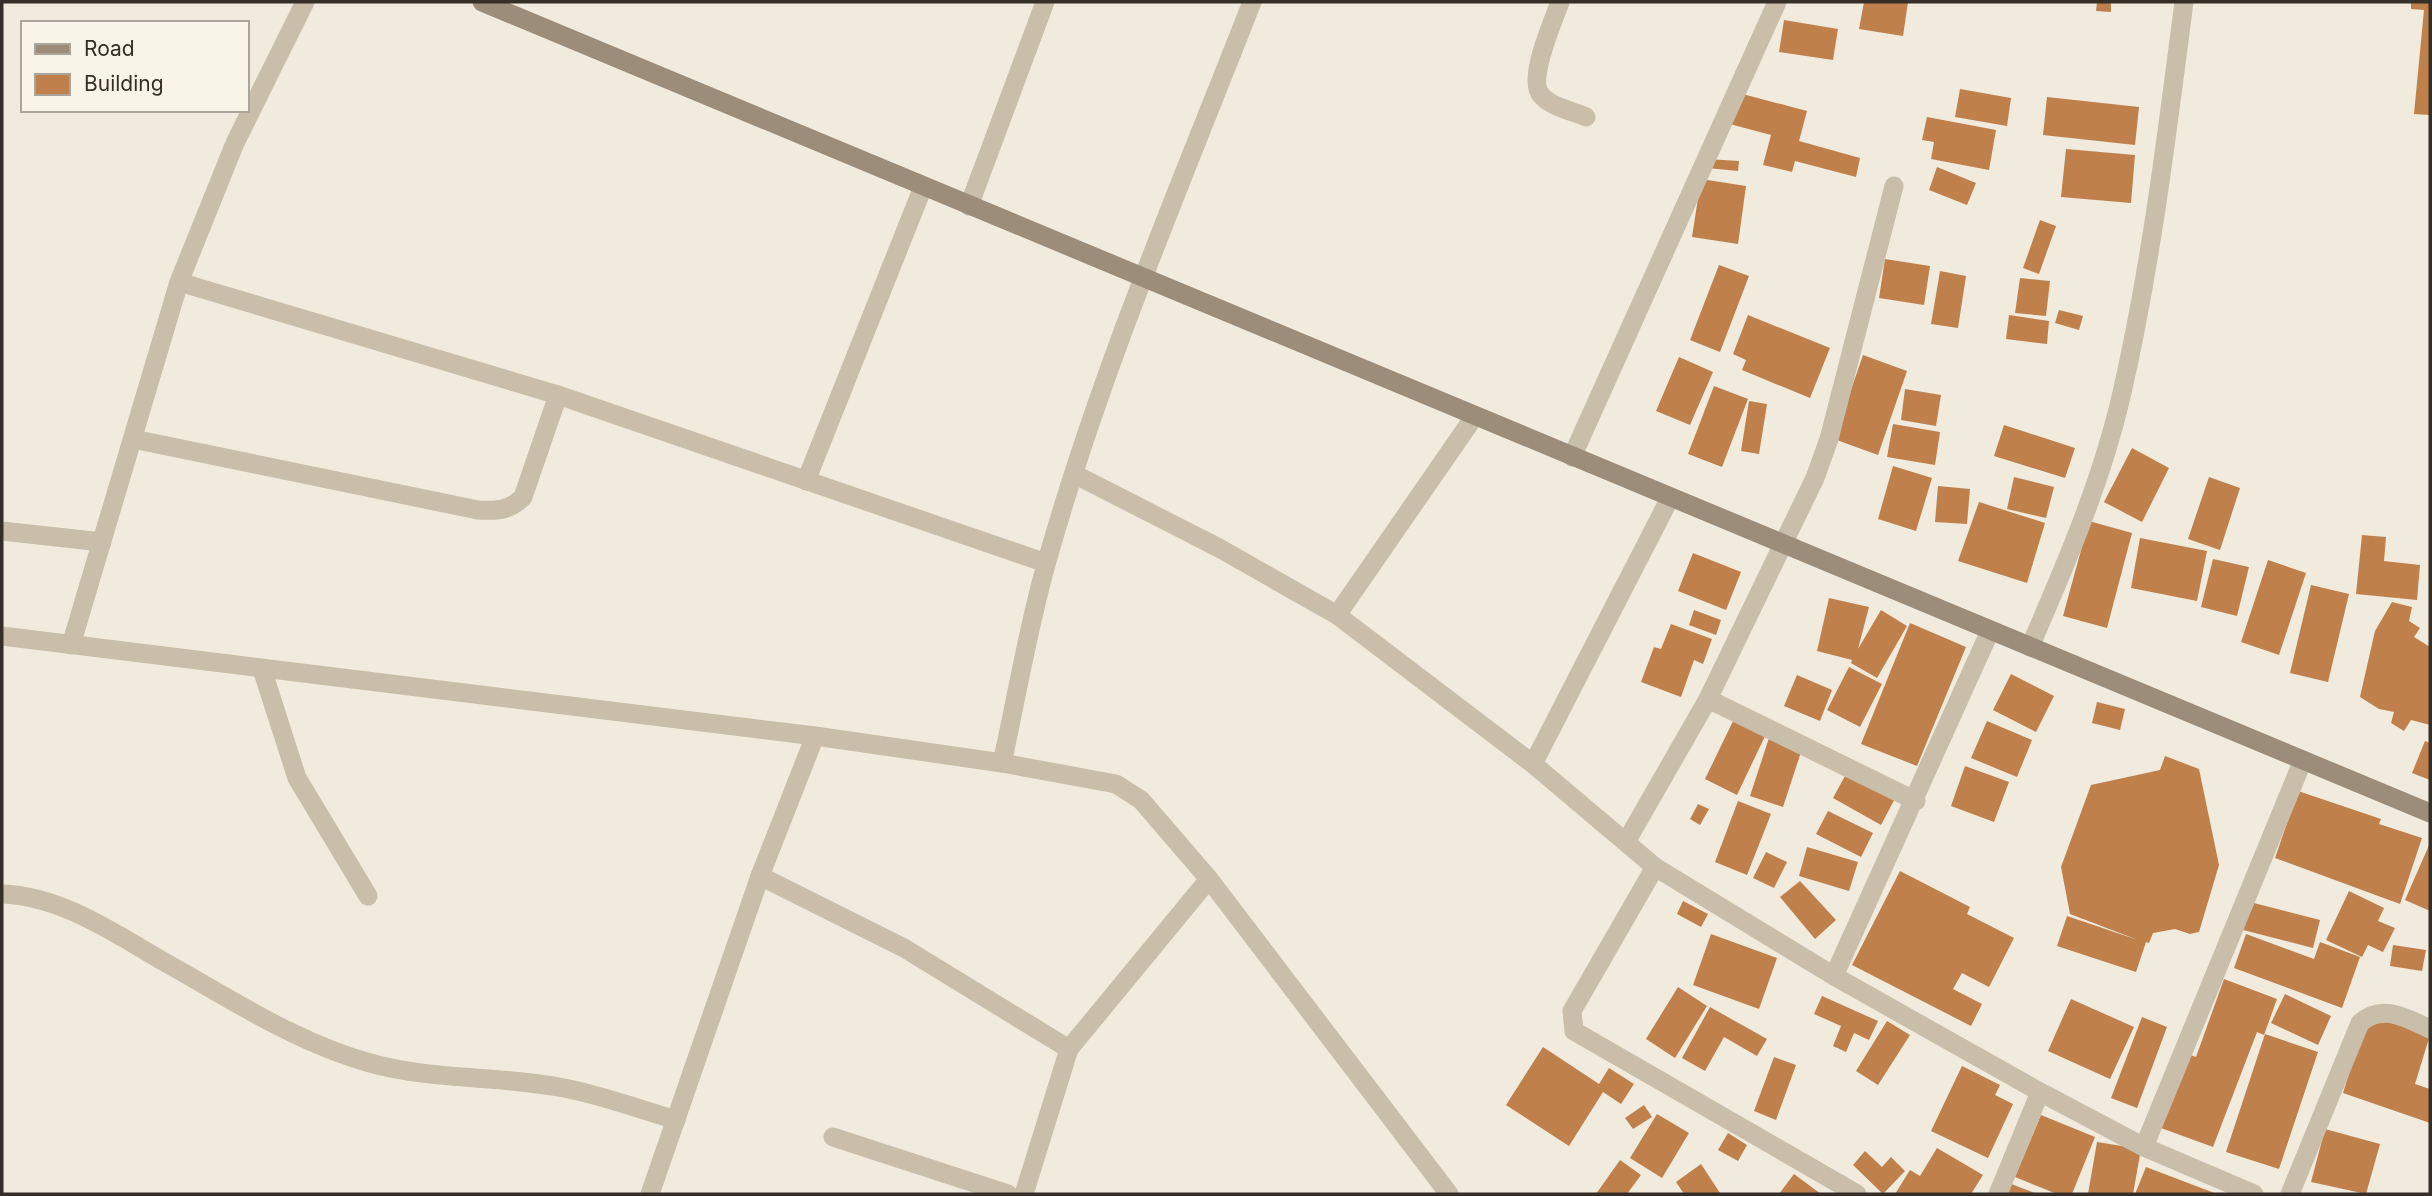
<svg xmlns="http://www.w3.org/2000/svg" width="2432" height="1196" font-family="Inter,sans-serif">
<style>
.building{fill:#bf804c}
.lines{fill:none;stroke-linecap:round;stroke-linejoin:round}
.minor{stroke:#c8bea9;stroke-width:19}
.secondary{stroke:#9b8d7a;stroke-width:19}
</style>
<rect width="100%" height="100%" fill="#f0ebdc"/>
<g class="building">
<polygon points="1864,2 1908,2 1903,36 1859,29"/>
<polygon points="2097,2 2111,2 2111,12 2096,11"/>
<polygon points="2411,2 2430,2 2430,115 2414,114 2424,10 2411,9"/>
<polygon points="1784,20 1838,29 1833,60 1779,52"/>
<polygon points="1960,89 2011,98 2007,126 1955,117"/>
<polygon points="1735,92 1807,111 1799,141 1860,158 1856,177 1795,161 1792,172 1763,165 1771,135 1726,123"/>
<polygon points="2047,97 2139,107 2135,145 2043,135"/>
<polygon points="1927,117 1996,130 1989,170 1931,159 1934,142 1922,140"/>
<polygon points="2066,149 2135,155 2131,203 2061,197"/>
<polygon points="1707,159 1739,161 1738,171 1707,168"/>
<polygon points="1937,167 1976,183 1967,205 1929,190"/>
<polygon points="1701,179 1746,186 1738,244 1692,237"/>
<polygon points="2040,220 2056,226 2039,274 2023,268"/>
<polygon points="1885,259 1930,266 1924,305 1879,298"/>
<polygon points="1719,265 1749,276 1720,352 1690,340"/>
<polygon points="1940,271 1966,276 1958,328 1931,324"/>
<polygon points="2020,278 2050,281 2046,316 2015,313"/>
<polygon points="2059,310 2083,316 2079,330 2055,323"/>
<polygon points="1748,315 1830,348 1810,398 1742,370 1746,360 1733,354"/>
<polygon points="2009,315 2049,321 2047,344 2006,339"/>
<polygon points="1863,355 1907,371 1878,455 1834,439"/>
<polygon points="1679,357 1713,372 1690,425 1656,411"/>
<polygon points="1714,386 1748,399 1722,467 1688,454"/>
<polygon points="1905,389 1941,395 1936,426 1901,420"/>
<polygon points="1749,401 1767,404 1759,454 1741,451"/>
<polygon points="1893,424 1940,432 1935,465 1887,457"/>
<polygon points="2004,425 2075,448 2065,478 1994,456"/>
<polygon points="2132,448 2169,468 2142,522 2104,502"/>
<polygon points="1893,466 1932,478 1916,531 1878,519"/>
<polygon points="2014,477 2054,487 2046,518 2007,509"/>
<polygon points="2209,477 2240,488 2220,550 2188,539"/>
<polygon points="1938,486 1970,489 1967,524 1935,522"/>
<polygon points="1979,502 2045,523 2027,583 1958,561"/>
<polygon points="2089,521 2132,533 2107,628 2063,616"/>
<polygon points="2362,535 2386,537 2384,561 2420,565 2417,600 2356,594"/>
<polygon points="2140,538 2207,551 2197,601 2131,588"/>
<polygon points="1693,553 1741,572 1726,610 1678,591"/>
<polygon points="2213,559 2249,567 2237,616 2201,607"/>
<polygon points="2268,560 2306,573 2279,655 2241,642"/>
<polygon points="2311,585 2349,594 2328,682 2290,673"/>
<polygon points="1829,598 1869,607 1858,649 1881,610 1907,626 1877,678 1851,663 1852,660 1817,651"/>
<polygon points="2392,602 2412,607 2409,621 2420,628 2414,637 2430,647 2430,725 2411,720 2404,731 2391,723 2394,712 2379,709 2360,697 2375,631"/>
<polygon points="1694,610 1721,620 1716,635 1689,625"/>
<polygon points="1910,623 1966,647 1917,766 1861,744"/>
<polygon points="1671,624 1712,639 1703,664 1694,660 1681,697 1641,682 1654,647 1661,649"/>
<polygon points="1849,667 1882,684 1860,727 1827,710"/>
<polygon points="2011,674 2054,696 2036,732 1993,710"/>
<polygon points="1797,675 1832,690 1820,721 1784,706"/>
<polygon points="2097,702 2125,709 2120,730 2092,723"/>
<polygon points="1735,717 1767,732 1737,795 1705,779"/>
<polygon points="1987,721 2032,740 2017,777 1971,758"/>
<polygon points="1769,738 1802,749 1783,807 1750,796"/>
<polygon points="2425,741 2430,743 2430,780 2412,773"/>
<polygon points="2165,756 2199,769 2219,865 2199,932 2190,934 2175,929 2153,933 2149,943 2146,942 2136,972 2057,946 2067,916 2138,940 2070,914 2061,867 2091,785 2160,770"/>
<polygon points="1852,763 1900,789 1881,825 1833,798"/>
<polygon points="1965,766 2009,782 1994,822 1951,806"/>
<polygon points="2298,791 2381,819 2379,824 2422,838 2400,904 2275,858"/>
<polygon points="1738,801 1771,814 1747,875 1715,862"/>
<polygon points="1698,804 1709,809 1700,825 1690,819"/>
<polygon points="1828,811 1873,833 1861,857 1816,834"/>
<polygon points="2430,843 2430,911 2405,900"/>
<polygon points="1807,847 1858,862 1849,891 1799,876"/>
<polygon points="1766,852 1787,862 1774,888 1753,878"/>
<polygon points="1900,871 1970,907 1967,914 2014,938 1989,987 1962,973 1953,989 1982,1004 1971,1026 1852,965"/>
<polygon points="1800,881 1836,920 1815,939 1780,897"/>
<polygon points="2349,891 2384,908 2378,921 2395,928 2383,952 2368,945 2362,957 2326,940"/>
<polygon points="1683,901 1708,914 1701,927 1677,914"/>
<polygon points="2250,902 2320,920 2313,948 2243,930"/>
<polygon points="1711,934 1777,958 1759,1009 1693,985"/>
<polygon points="2246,934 2314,959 2320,942 2360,957 2342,1008 2234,968"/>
<polygon points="2393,945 2426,950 2422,971 2390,966"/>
<polygon points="2224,979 2277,999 2264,1035 2257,1032 2213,1147 2161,1128 2188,1054 2196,1057"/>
<polygon points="1678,987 1707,1006 1675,1058 1646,1039"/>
<polygon points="2285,994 2331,1016 2318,1045 2271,1023"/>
<polygon points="1822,996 1878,1021 1869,1040 1854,1033 1846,1052 1833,1046 1841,1026 1814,1014"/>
<polygon points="2071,999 2134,1027 2110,1079 2048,1051"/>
<polygon points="1710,1007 1767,1039 1757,1056 1724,1037 1705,1071 1682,1058"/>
<polygon points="2367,1015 2430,1035 2415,1084 2430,1089 2430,1123 2343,1093"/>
<polygon points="2142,1017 2167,1027 2137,1108 2111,1098"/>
<polygon points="1887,1021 1910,1035 1878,1085 1856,1071"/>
<polygon points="2265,1034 2318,1052 2279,1169 2226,1152"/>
<polygon points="1543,1047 1599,1084 1609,1068 1634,1084 1621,1104 1603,1092 1569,1146 1506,1105"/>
<polygon points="1774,1057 1796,1065 1776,1120 1754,1111"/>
<polygon points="1962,1066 2000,1085 1995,1095 2013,1104 1988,1158 1931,1131"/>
<polygon points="1644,1105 1652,1117 1633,1129 1625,1118"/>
<polygon points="1657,1114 1689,1133 1662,1178 1630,1158"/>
<polygon points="2041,1115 2095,1137 2072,1194 2057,1194 2015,1177"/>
<polygon points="2325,1129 2380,1144 2366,1194 2311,1182"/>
<polygon points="1728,1133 1747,1145 1738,1161 1718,1150"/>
<polygon points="2097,1142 2141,1149 2133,1194 2088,1194"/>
<polygon points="1937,1148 1983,1175 1971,1194 1895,1194 1910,1170 1920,1176"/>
<polygon points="1865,1151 1882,1167 1891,1157 1905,1171 1883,1194 1853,1165"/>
<polygon points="1620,1160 1641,1175 1627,1194 1596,1194"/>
<polygon points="1701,1164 1720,1193 1718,1194 1684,1194 1676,1182"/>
<polygon points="2146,1167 2217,1194 2135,1194"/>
<polygon points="1794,1174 1821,1194 1779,1194"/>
<polygon points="2001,1180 2037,1194 1995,1194"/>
</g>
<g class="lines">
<g class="minor">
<path d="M 1560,2 C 1553,22 1527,79 1541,95 C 1551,107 1572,111 1586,117"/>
<polyline points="969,206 1045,2"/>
<polyline points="179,282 558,395 1046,563"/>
<path d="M 133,439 L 478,510 C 497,511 509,511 523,497 L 558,395"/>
<polyline points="1572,457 1777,2"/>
<polyline points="1074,474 1219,548 1337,615 1533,764 1655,867 1834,976 2040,1092 2144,1147 2254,1194"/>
<polyline points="806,481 923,187"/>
<polyline points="2,531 102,542"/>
<polyline points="1337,615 1474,417"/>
<polyline points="2,636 815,736 1002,763 1116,784 1141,800 1209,879 1449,1194"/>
<polyline points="71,645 179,282 235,143 305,2"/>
<path d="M 2030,647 C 2065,566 2101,483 2121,397 C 2151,267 2167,133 2184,2"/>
<polyline points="262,669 297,778 368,896"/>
<polyline points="1708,699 1916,801"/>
<path d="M 1002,763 C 1017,696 1028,627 1047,561 C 1101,370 1180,186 1252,2"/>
<polyline points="1533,764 1670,498"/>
<polyline points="1626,842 1708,699 1815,478 1829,439 1894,186"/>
<polyline points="1655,867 1572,1011 1574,1031 1857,1194"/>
<polyline points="760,876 904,948 1069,1049"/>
<path d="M 2,894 C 65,896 121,938 175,968 C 237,1003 300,1044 370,1063 C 435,1081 499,1075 564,1088 C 601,1095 639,1109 676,1120"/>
<polyline points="1834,976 1990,631"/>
<polyline points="833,1137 1008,1194"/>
<polyline points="2144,1147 2303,760"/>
<polyline points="650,1194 760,876 815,736"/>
<polyline points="1024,1194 1069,1049 1209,879"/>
<polyline points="1998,1194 2040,1092"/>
<path d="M 2290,1194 L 2360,1023 C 2383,1003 2406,1018 2430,1029"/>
</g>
<polyline class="secondary" points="482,2 2430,813"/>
</g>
<rect width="2432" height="1196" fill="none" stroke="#352f28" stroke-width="7"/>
<rect x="21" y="21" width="228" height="91" fill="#f8f4e8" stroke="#aaa59b" stroke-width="2"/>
<rect x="35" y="44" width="35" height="10" fill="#9b8d7a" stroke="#aaa59b" stroke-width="2"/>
<text x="84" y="56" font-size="21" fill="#352f28">Road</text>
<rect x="35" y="74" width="35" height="21" fill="#bf804c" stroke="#aaa59b" stroke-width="2"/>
<text x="84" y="91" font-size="21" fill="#352f28">Building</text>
</svg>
